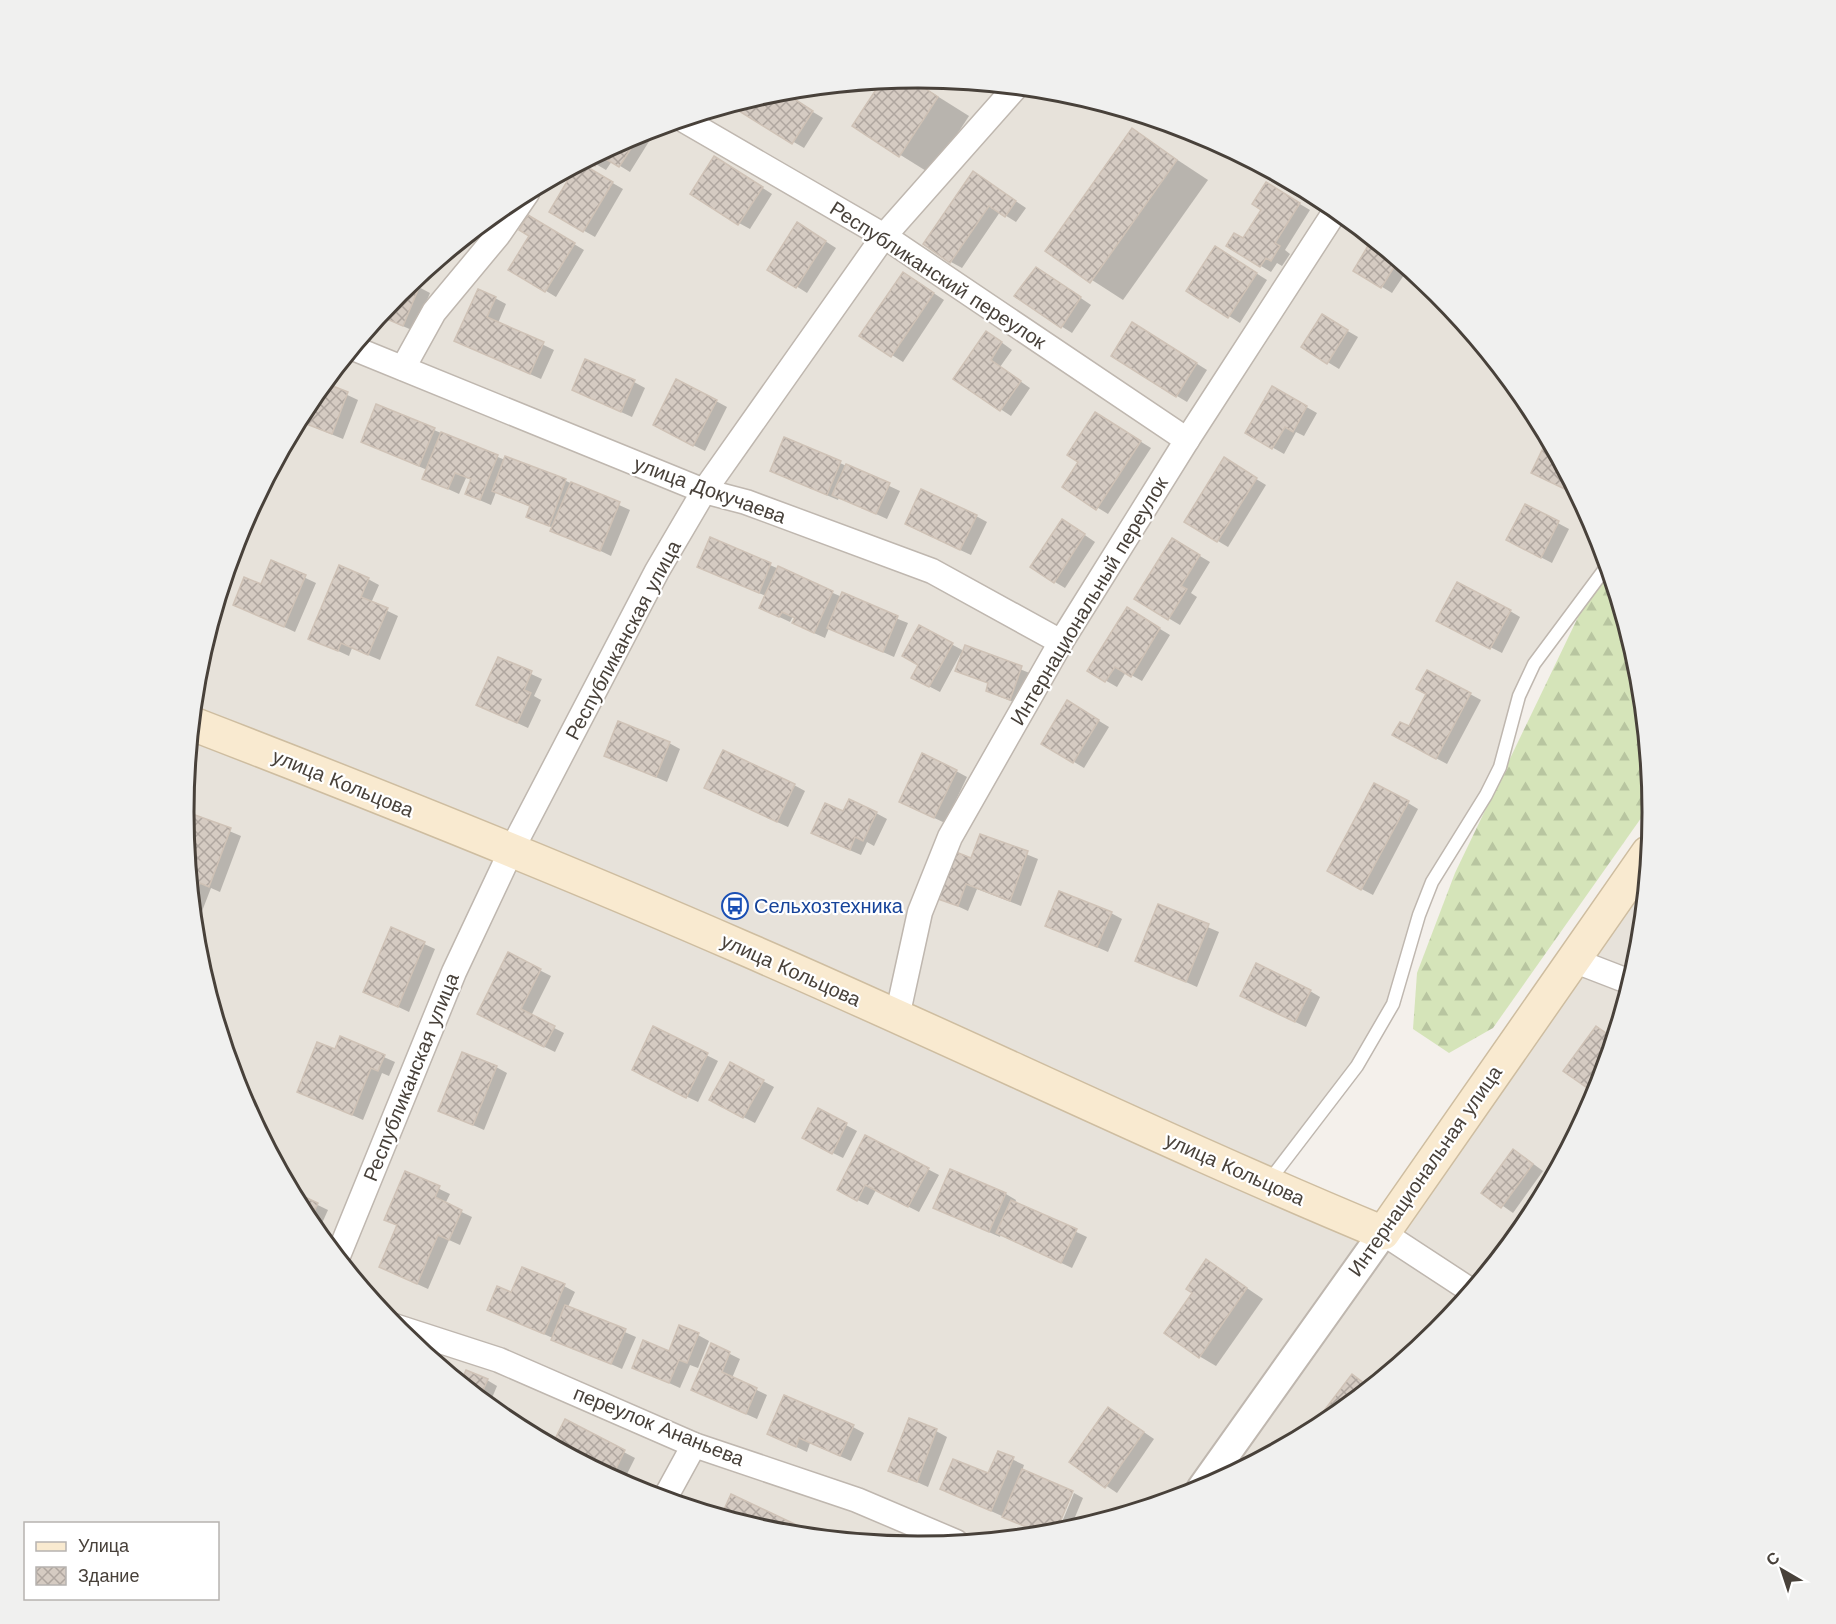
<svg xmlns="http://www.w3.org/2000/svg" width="1836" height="1624" font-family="'Work Sans',sans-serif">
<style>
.residential{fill:#e7e2da}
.forest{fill:url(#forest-firs)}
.shadow{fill:#0003}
.building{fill:url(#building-cross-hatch);stroke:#cfc2b6;stroke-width:1.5}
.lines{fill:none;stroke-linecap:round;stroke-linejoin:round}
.service-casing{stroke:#bfb7af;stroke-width:15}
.minor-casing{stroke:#bfb7af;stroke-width:27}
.tertiary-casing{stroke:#bfb7af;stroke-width:32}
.secondary-casing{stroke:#cebda0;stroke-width:36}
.service{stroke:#fff;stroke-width:12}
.minor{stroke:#fff;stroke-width:24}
.tertiary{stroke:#fff;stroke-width:28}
.secondary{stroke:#f9ead0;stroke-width:33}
.labels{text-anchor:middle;stroke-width:4.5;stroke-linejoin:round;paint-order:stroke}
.street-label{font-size:20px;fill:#48413a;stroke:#fff}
.transit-label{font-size:20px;fill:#164399;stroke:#fff;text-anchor:start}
.rim{fill:none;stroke:#48413a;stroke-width:3}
</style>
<defs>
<pattern id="forest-firs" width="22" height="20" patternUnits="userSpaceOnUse" patternTransform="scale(1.5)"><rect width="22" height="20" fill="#d5e4b9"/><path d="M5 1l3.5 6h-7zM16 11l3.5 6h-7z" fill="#b8c5a0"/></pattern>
<pattern id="building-cross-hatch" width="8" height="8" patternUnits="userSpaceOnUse" patternTransform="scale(1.5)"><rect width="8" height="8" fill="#d5cbc2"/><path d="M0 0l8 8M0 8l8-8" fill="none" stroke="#afa69f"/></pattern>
</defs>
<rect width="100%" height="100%" fill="#f4f0eb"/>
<polygon class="residential" points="918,78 1062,92 1199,134 1326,202 1437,293 1528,404 1596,531 1607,566 1534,664 1500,767 1432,882 1393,1004 1267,1184 1383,1233 1648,853 1638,956 1596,1093 1528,1220 1437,1331 1325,1422 1199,1490 1061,1532 918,1546 774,1532 637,1490 510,1422 399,1331 308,1219 240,1093 198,955 184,812 198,668 240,531 308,404 399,293 511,202 637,134 775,92"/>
<polygon class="forest" points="1605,561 1638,669 1651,804 1493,1028 1449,1053 1413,1029 1417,973 1455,873"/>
<g class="shadow">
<polygon points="910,79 969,116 931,174 854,126 883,81"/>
<polygon points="780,92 823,118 804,148 741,111 747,101"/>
<polygon points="658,127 630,172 612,161 606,170 589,160 637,134"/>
<polygon points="1132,130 1208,180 1123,300 1047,251"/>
<polygon points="580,164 623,189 595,237 551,212"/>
<polygon points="725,164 772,194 750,229 739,223"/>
<polygon points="984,180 1026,208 1016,222 1000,212 962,268 951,262"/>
<polygon points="1266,184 1310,210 1285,250 1290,254 1282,266 1277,263 1271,272 1261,266 1244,240 1263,209"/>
<polygon points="529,217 584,250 556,297 510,269 531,235"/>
<polygon points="808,230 836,248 807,293 796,286"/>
<polygon points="1373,240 1408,269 1392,293 1355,270"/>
<polygon points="1226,254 1267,280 1240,323 1188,290"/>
<polygon points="1047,275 1091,305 1072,333 1061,326"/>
<polygon points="914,280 944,300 903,362 862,336"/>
<polygon points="411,283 430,293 414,331 380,316"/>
<polygon points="495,298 506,304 498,323 554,350 541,379 467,346"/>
<polygon points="1322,316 1358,337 1339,369 1303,347"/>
<polygon points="1143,330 1207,370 1187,402 1177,396"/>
<polygon points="997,339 1012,350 1000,367 1030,388 1011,416 955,379"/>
<polygon points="634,382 645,388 632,417 573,390"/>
<polygon points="324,384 358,400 343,439 299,421 308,404"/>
<polygon points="1273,388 1317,413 1304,436 1296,432 1284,454 1247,433"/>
<polygon points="716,401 727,407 705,451 665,431"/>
<polygon points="377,406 505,460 505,458 566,481 630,510 611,556 528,516 531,507 496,492 491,505 477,499 467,493 472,480 466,478 459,494 424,478 427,470 362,441"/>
<polygon points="1106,420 1151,448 1108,514 1064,487"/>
<polygon points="1548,442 1576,494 1533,472"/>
<polygon points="840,463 900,491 887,519 839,497 838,500 782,476"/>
<polygon points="1235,466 1266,485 1228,547 1186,522"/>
<polygon points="1526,506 1569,529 1552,563 1519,546"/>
<polygon points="976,516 987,522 971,555 917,530"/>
<polygon points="1073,527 1095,542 1065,588 1055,582"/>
<polygon points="711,539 842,597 908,623 894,657 829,628 825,638 805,629 793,616 790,622 771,613 766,596 710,572"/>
<polygon points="1173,540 1210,562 1191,593 1197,597 1180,625 1136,599"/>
<polygon points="272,562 316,583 295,632 235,604 262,586"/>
<polygon points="368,579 379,585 371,603 398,616 380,660 352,648 349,656 310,638"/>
<polygon points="1127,609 1170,635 1142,681 1126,672 1117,687 1089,671"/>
<polygon points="1510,611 1520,617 1502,653 1449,626"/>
<polygon points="920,627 964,651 966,647 1032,674 1021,705 998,696 987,690 990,684 957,670 961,653 940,692 913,678 920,665"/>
<polygon points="499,659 542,679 534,696 541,700 528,728 478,705"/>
<polygon points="1470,694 1481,700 1447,764 1404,741 1410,728"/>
<polygon points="1068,702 1109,727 1084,768 1043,743"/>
<polygon points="669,743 680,749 667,782 606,755"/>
<polygon points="956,771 967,777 945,823 911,807"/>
<polygon points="794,785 805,791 788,827 717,794"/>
<polygon points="1408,803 1418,809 1373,895 1339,877"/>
<polygon points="184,812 241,836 220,892 211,888 199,919 194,917"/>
<polygon points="844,813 876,813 887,819 874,846 867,842 861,855 824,839"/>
<polygon points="981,836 1038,859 1021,906 977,889 968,911 940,898 972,860"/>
<polygon points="1159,906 1219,932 1197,987 1137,960"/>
<polygon points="1111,913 1122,919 1108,952 1047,925"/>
<polygon points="392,929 435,949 409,1012 365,991"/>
<polygon points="508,954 551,976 531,1016 564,1033 555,1052 490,1020"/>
<polygon points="1310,991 1320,997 1306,1027 1253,1002"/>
<polygon points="654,1028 718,1061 698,1102 644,1076"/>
<polygon points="341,1038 395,1062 389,1076 382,1073 363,1120 298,1091 335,1051"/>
<polygon points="496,1067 507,1073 484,1130 439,1110"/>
<polygon points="763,1081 774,1087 755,1123 722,1106"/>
<polygon points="818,1110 857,1131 843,1158 815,1144"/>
<polygon points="866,1137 939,1175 919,1212 876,1190 868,1205 849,1196"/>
<polygon points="1524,1157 1543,1171 1513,1213 1483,1192"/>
<polygon points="951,1171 1006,1194 1016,1200 1015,1203 1087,1237 1072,1268 1001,1234 1000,1237 946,1213"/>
<polygon points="406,1173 450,1194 445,1204 472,1217 460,1245 449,1240 428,1289 380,1267 398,1226 385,1219"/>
<polygon points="293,1193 328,1210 318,1232 308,1219"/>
<polygon points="1207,1261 1263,1299 1216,1366 1199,1356 1194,1293"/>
<polygon points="564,1286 575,1292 568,1307 636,1337 622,1369 488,1309 512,1294"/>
<polygon points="698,1335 709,1341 698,1368 690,1365 680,1388 634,1367 669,1353"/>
<polygon points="712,1345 740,1359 732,1378 767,1395 757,1419 693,1390"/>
<polygon points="1352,1376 1370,1386 1325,1422 1310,1431"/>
<polygon points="487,1380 497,1386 489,1405 462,1383"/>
<polygon points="1119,1415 1154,1439 1117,1493 1071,1462"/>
<polygon points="509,1421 519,1425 529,1432 510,1422"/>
<polygon points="565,1421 635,1458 623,1482 553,1445"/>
<polygon points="853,1427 864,1433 851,1461 810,1443 807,1452 769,1434"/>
<polygon points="936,1431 947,1437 928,1487 890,1470"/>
<polygon points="999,1453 1024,1465 1022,1471 1071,1492 1054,1533 1042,1534 942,1489 989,1475"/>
<polygon points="1074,1493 1083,1498 1070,1529 1058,1532"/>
</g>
<g class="building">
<polygon points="911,79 938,97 899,157 852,126 881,82"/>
<polygon points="782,91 813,111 792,144 739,111 745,101"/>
<polygon points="1132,128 1177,160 1090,283 1045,251"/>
<polygon points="641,133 619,167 601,156 595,166 587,161"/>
<polygon points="714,156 763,187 738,225 690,194"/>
<polygon points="582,164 613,182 583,232 549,212 576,166"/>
<polygon points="973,171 1016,201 1005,217 989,206 950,263 923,244"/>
<polygon points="1266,182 1300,203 1275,243 1280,246 1271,261 1266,258 1260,267 1226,246 1234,233 1243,238 1261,210 1252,204"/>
<polygon points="528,215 575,243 545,292 508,270 529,236 519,230"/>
<polygon points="797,222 826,241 796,288 767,270"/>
<polygon points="1372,239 1398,261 1381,288 1353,271"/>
<polygon points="1215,246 1257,273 1228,318 1186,291"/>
<polygon points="1036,267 1081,297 1061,328 1014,296"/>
<polygon points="903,272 934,293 891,357 859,336"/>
<polygon points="412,282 420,285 403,326 380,316 399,293"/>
<polygon points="478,289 496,297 487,317 544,342 530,374 454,341"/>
<polygon points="1322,314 1348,330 1327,364 1301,347"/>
<polygon points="1132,322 1197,363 1176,397 1111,356"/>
<polygon points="986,331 1002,342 991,360 1021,381 1000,411 953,379"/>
<polygon points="585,359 635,380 621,412 572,390"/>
<polygon points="676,379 717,400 693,446 653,425"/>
<polygon points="325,383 348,392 332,434 299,421 308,404"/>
<polygon points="1272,386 1307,406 1293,432 1285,427 1272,449 1245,433"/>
<polygon points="376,404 435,428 419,466 361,442"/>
<polygon points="1095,412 1141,441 1096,510 1062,487 1078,462 1067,455"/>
<polygon points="441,432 498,455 480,500 465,494 471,479 455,473 448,489 422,479"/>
<polygon points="784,437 841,461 827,495 770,471"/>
<polygon points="1547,440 1574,491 1573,493 1531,473"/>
<polygon points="505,456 566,479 549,526 526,517 530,506 492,491"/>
<polygon points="1224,457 1257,478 1217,542 1184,522"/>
<polygon points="846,464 890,483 876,514 832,495"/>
<polygon points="571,482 620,502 600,551 550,531"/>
<polygon points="921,489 977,515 960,550 905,524"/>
<polygon points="1525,504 1559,521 1541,558 1506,540"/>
<polygon points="1062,519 1085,534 1054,583 1030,567"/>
<polygon points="710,537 771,563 759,593 697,567"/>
<polygon points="1172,538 1200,555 1181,586 1187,589 1168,620 1134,599"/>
<polygon points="271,560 306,575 284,627 233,605 244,577 261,584"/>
<polygon points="339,565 369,578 361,597 388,608 368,655 341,643 338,651 308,639"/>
<polygon points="778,566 833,591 814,633 792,623 795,618 782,612 779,617 759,608"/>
<polygon points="1457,582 1511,610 1490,649 1436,621"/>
<polygon points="842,592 898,616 883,652 827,628"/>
<polygon points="1127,607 1160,628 1131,677 1115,667 1105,682 1087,671"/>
<polygon points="919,625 953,643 929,687 911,678 918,665 902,656"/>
<polygon points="965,645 1022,666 1010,700 986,691 988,683 955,671"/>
<polygon points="498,657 532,671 524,690 531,693 517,723 476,705"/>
<polygon points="1427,670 1471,693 1436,759 1392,735 1400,722 1409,726 1426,694 1416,689"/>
<polygon points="1067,700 1099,720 1073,763 1041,744"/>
<polygon points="618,721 670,742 656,777 604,756"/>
<polygon points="723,750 795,784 777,822 704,788"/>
<polygon points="922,753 957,770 934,818 899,802"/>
<polygon points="1374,783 1409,801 1361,890 1327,871"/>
<polygon points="849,799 877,812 863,841 855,837 850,850 811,833 825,803 843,811"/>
<polygon points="184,811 231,828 209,887 200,883 193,902"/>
<polygon points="980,834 1028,851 1010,901 966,884 958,906 938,899 956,852 971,858"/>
<polygon points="1059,891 1112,912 1097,947 1045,926"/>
<polygon points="1158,904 1209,924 1186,982 1135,961"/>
<polygon points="391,927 425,942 398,1007 363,992"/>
<polygon points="508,952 541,969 521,1009 555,1026 544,1047 477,1014"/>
<polygon points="1256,963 1311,990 1295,1022 1240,996"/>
<polygon points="653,1026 708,1053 686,1098 632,1070"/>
<polygon points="1596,1026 1613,1038 1596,1094 1563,1071"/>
<polygon points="340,1036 385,1055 378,1071 371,1068 352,1115 297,1092 317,1042 335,1049"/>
<polygon points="462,1052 497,1066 473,1125 438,1111"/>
<polygon points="730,1062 764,1080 743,1118 709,1100"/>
<polygon points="818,1108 847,1123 832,1154 802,1138"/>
<polygon points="865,1135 929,1168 908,1207 865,1185 857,1201 837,1190"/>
<polygon points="1513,1149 1533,1164 1501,1208 1481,1193"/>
<polygon points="950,1169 1006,1193 989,1232 933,1208"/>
<polygon points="405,1171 440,1186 435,1197 462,1210 449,1240 438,1235 417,1284 379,1267 397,1225 384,1220"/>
<polygon points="292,1191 318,1203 309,1222 308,1219"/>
<polygon points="1011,1200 1077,1229 1061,1263 996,1233"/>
<polygon points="1206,1259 1247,1288 1199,1358 1164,1333 1192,1293 1186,1289"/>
<polygon points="522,1267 565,1284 544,1334 487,1310 497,1286 511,1292"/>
<polygon points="565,1305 626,1329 611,1364 551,1340"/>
<polygon points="679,1325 699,1333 687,1363 679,1360 669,1383 632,1368 643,1340 669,1351"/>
<polygon points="711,1343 730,1352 722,1372 757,1388 746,1414 691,1390"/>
<polygon points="466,1370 488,1379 480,1397 461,1382"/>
<polygon points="1352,1374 1369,1387 1325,1422 1307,1433"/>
<polygon points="784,1395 854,1425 840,1456 799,1438 796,1447 767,1434"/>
<polygon points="1108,1407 1144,1432 1105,1488 1069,1462"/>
<polygon points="909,1418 937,1429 917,1482 888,1471"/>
<polygon points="565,1419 625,1450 612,1477 552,1445"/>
<polygon points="998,1451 1014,1457 991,1511 940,1489 953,1459 988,1473"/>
<polygon points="1022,1469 1073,1491 1056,1532 1043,1534 1002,1517"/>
<polygon points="731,1494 818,1535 817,1536 774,1532 721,1516"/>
</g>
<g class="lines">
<defs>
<polyline id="service" points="1269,1181 1357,1066 1393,1004 1419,915 1432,882 1486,795 1500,767 1519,696 1534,664 1607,566"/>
<g id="minor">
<polyline points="684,120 884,236 1187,440"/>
<polyline points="353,348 704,491 746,502 932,571 1061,642"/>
<polyline points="403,368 434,312 498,235 527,193"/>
<polyline points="1573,960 1630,982"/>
<polyline points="897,1017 920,912 950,837 1061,642 1187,440 1336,210"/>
<polyline points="1383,1233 1470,1290"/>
<polyline points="338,1256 454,972 511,851 657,571 704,491 884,236 1015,88"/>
<polyline points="394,1326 499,1360 694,1445 857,1500 956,1542"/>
<polyline points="665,1498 694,1445"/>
</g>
<polyline id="tertiary" points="1201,1489 1383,1233"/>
<path id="secondary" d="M 193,724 C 377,795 560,868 741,947 C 956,1040 1166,1143 1383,1233 L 1648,853"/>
</defs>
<use href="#service" class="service-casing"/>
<use href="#minor" class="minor-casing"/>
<use href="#tertiary" class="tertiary-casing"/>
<use href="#secondary" class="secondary-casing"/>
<use href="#service" class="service"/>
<use href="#minor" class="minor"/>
<use href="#tertiary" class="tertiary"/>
<use href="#secondary" class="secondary"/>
</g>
<defs>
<symbol id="bus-ring" viewBox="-11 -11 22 22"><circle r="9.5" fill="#fff" stroke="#1a4fb4" stroke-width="1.5"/><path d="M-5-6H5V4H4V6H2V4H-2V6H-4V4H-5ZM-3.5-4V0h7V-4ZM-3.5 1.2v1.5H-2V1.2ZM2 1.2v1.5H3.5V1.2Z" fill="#1a4fb4"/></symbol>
</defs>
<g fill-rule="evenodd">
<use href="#bus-ring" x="720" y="891" width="30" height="30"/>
</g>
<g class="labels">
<g class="street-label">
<text transform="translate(938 275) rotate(33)" y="7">Республиканский переулок</text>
<text transform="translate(710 490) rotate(20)" y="7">улица Докучаева</text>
<text transform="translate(1089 601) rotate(-59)" y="7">Интернациональный переулок</text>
<text transform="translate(623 640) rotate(-62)" y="7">Республиканская улица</text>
<text transform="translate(343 783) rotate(22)" y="7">улица Кольцова</text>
<text transform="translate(791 970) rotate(24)" y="7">улица Кольцова</text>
<text transform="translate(411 1077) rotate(-68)" y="7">Республиканская улица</text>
<text transform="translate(1235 1169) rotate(24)" y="7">улица Кольцова</text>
<text transform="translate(1425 1171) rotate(-55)" y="7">Интернациональная улица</text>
<text transform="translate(659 1426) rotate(22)" y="7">переулок Ананьева</text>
</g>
<g class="transit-label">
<text x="754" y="913">Сельхозтехника</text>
</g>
</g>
<path d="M0 0H1836V1624H0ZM194 812a724 724 0 1 1 1448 0a724 724 0 1 1-1448 0Z" fill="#f0f0ef" fill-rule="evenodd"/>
<path class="rim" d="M194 812a724 724 0 1 1 1448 0a724 724 0 1 1-1448 0Z"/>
<rect x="24" y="1522" width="195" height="78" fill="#ffffff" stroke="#b6b3b0" stroke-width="1.5"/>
<rect x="36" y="1542" width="30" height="9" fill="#f9ead0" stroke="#b6b3b0" stroke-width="1.5"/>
<text x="78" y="1552" font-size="18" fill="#48413a">Улица</text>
<rect x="36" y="1567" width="30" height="18" fill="url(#building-cross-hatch)" stroke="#b6b3b0" stroke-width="1.5"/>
<text x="78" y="1582" font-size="18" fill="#48413a">Здание</text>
<g transform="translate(1782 1570) rotate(321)" stroke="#ffffff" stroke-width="4.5" paint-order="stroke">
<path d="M0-4.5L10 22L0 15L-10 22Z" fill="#48413a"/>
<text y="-9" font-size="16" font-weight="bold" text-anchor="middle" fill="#48413a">С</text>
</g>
</svg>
